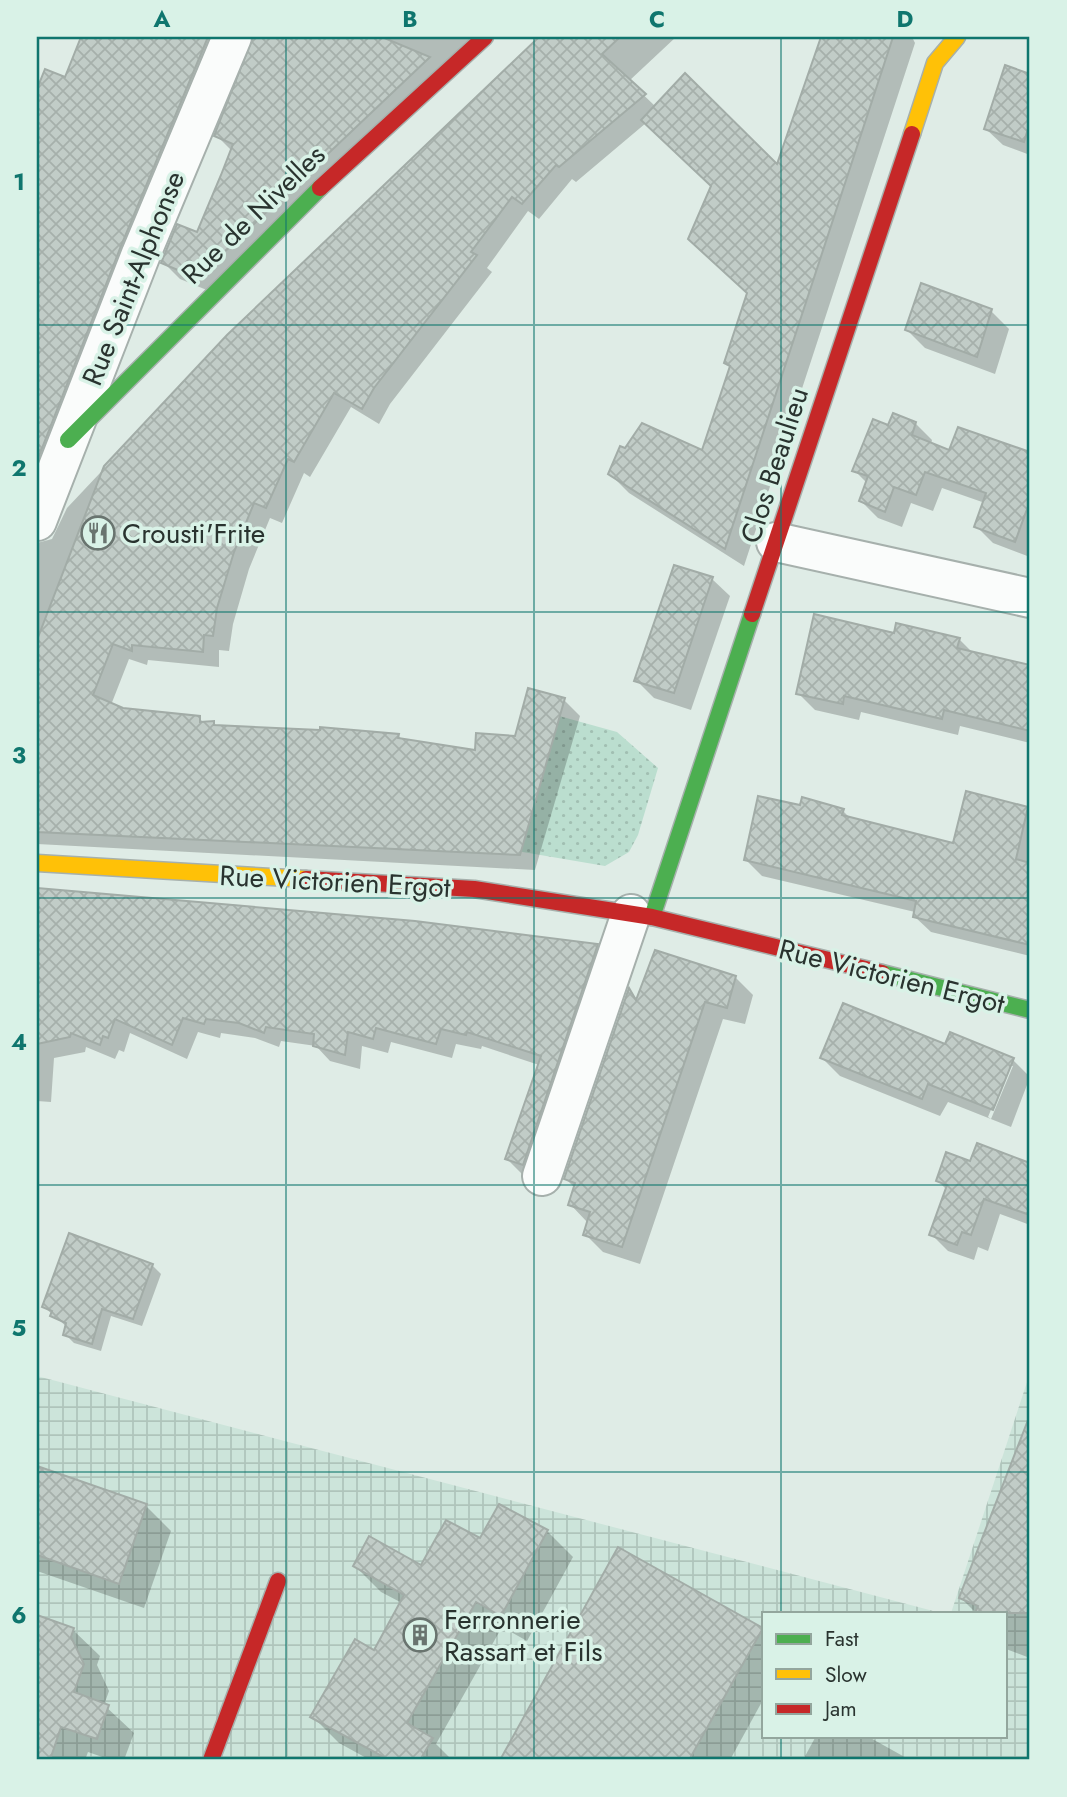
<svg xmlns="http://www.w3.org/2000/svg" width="1067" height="1797" font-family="Jost,sans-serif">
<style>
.industrial{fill:url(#industrial-grid)}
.garden{fill:url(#garden-dots)}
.shadow{fill:#0003;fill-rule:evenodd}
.building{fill:url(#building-cross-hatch);stroke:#a2aca7;stroke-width:2}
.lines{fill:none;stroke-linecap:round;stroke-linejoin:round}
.street-casing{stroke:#a6b0ac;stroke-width:42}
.fast-casing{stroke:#a6b0ac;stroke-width:19}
.slow-casing{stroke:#a6b0ac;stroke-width:19}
.jam-casing{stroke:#a6b0ac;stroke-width:19}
.street{stroke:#fafcfb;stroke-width:38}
.fast{stroke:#4caf50;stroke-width:16}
.slow{stroke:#ffc107;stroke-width:16}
.jam{stroke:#c62828;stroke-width:16}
.grid{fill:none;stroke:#0f766e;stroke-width:2;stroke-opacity:0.55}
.labels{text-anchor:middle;stroke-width:7;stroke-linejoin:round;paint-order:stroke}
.street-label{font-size:28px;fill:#29332f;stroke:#d9f2e7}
.poi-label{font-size:28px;fill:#29332f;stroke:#d9f2e7;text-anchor:start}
.neatline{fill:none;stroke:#0f766e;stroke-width:2.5}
.grid-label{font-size:23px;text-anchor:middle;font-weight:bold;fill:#0f766e}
</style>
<defs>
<pattern id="industrial-grid" width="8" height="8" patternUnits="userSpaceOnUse" patternTransform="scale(1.75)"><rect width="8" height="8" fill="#cce4da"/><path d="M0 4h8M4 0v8" fill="none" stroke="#afc4bb"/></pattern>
<pattern id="garden-dots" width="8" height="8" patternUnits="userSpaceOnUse" patternTransform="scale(1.75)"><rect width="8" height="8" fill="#bbdecf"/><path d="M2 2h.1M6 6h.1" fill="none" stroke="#a1bfb2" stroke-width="1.8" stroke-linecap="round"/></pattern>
<pattern id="building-cross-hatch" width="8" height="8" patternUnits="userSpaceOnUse" patternTransform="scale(1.75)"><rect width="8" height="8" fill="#c1ccc7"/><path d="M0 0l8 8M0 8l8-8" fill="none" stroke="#a6b0ab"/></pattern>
</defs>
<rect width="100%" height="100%" fill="#dfece6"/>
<polygon class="industrial" points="1030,1373 1030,1760 37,1760 37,1376 941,1613 764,1613 764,1736 1006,1736 1006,1613 951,1613"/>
<polygon class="garden" points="552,714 617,732 658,768 638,835 629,852 605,866 511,850"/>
<g class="shadow">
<polygon points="83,37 108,40 109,37 234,37 37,517 37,98 47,72 66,80"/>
<polygon points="278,37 488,37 214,293 180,279 163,262 198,234 232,151 216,135"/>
<polygon points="546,37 676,37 629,81 656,107 778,167 838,59 845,37 912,37 915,43 744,566 629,493 610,474 703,453 731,368 726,362 749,294 713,186 646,123 576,182 572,179 539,219 528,211 487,268 492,272 390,404 379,424 351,407 310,477 304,473 282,523 270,518 249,569 233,624 229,651 219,650 219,667 148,660 147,665 129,659 111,705 123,709 199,718 205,724 214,723 218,727 398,735 403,741 476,752 516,738 564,700 580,716 535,870 37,844 37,543 52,539 67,508 228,337"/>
<polygon points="1006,68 1030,75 1030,155 1003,145 986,129"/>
<polygon points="991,311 1009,329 995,374 925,348 907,330"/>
<polygon points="915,423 932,440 931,444 950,452 959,429 1030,455 1030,557 993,543 976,526 985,503 942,488 933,511 911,503 902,527 878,518 861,501 867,483 854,470 889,427"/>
<polygon points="712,579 730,596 691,710 654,698 636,680"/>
<polygon points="895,635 959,639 973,653 1030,666 1030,743 960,726 958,735 861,712 859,720 815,710 798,693"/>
<polygon points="802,807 843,811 851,819 954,845 1027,808 1030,812 1030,956 931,932 914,916 915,912 762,876 746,860"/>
<polygon points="37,890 415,922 597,946 612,961 538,1179 522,1174 507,1159 539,1065 482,1046 481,1049 456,1044 452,1058 391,1042 388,1053 362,1046 360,1069 330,1061 316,1046 281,1041 279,1047 255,1038 221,1033 220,1038 198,1032 187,1059 130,1033 124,1052 119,1050 115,1059 86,1047 85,1052 54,1058 51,1102 37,1101"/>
<polygon points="735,977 753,995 745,1024 723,1019 640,1264 603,1252 585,1234 588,1223 570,1204 575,1188 566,1179 630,992 638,1000"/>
<path d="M 946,1046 L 1013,1060 L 1030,1077 L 1011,1127 L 948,1102 L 940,1116 L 840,1076 L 822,1058 ZM 1009,1066 L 1013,1066 L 991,1119 L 988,1117 Z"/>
<polygon points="978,1146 1030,1164 1030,1225 1000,1214 988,1251 978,1247 974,1260 948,1251 931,1234 947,1190 938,1181 971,1163"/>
<polygon points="152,1265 161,1274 142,1326 111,1316 101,1351 74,1343 65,1334 67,1327 44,1307"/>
<polygon points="1030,1418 1030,1658 1006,1649 1006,1613 976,1613 961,1598"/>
<polygon points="37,1468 146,1506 171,1531 144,1608 37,1571"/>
<polygon points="547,1531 573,1557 527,1641 502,1627 436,1744 452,1760 370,1760 339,1743 313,1717 374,1652 402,1603 381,1592 355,1566 422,1567 480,1540"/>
<polygon points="618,1550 764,1632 764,1698 730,1760 502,1760"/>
<polygon points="37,1617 73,1630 100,1656 97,1665 109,1691 104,1705 134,1733 124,1760 111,1760 88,1752 85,1760 37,1760"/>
<polygon points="816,1736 867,1736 910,1760 803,1760"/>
</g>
<g class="building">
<polygon points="81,37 208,37 121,246 37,461 37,89 45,69 65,77"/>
<polygon points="253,37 382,37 430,57 197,278 161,263 177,224 197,232 221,175 233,144 214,136"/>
<polygon points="539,37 620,37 602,54 646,94 559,167 556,165 522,204 512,197 471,252 477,255 374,388 362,409 334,393 294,462 288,459 266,508 254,503 234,552 217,608 213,636 204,635 203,652 132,645 132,651 113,644 93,695 123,708 200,716 200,722 214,721 214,725 320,730 320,727 399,734 398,738 475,750 476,733 515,736 528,688 565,698 520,855 37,832 37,640 104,466 227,335"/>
<polygon points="821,37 893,37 725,549 608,474 620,446 625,448 642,423 702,450 730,366 724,363 747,293 688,239 711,186 641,120 685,73 777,164"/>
<polygon points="1005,65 1030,74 1030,122 1024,142 984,129"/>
<polygon points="921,283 992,309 977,357 905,330"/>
<polygon points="893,413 916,422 912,435 949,450 958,427 1030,452 1030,501 1015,542 974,527 986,493 925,472 916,495 894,487 885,512 859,501 868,476 852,471 873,419 888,425"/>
<polygon points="674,565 713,577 674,693 634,681"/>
<polygon points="814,614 894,633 896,623 960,638 957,648 1030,665 1030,731 944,710 942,719 844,696 843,704 796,694"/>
<polygon points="966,791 1028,807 1016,859 1030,863 1030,945 913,917 916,901 744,860 758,796 800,805 802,797 844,809 842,815 953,843"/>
<polygon points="37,888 415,921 598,944 523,1165 505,1159 541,1056 467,1032 466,1035 441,1029 436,1044 376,1028 373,1039 348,1032 345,1055 313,1046 314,1034 266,1027 264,1033 239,1023 206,1019 204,1024 183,1018 172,1045 115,1019 108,1038 103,1036 100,1045 71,1033 70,1037 37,1044"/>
<polygon points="655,950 736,976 727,1008 705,1002 622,1247 583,1235 590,1212 568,1205 575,1183 564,1179 629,988 636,1000"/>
<polygon points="843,1003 945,1044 950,1032 1014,1058 993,1110 928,1084 922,1099 820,1058"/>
<polygon points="977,1143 1030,1163 1030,1215 984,1199 971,1235 962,1232 957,1245 929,1235 947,1185 936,1181 946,1152 970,1161"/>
<polygon points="69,1233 153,1264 133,1319 102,1309 92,1344 63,1335 66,1323 50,1316 52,1311 42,1307"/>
<polygon points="1028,1420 1030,1613 975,1613 978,1606 959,1598"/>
<polygon points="37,1466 147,1504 119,1584 37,1555"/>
<polygon points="499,1504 548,1530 501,1616 476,1602 407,1723 433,1738 420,1760 389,1760 310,1717 355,1639 374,1650 404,1595 353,1566 369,1536 421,1565 446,1520 480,1538"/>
<polygon points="618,1547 763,1628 689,1760 500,1760"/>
<polygon points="37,1615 74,1628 71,1637 84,1664 74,1692 109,1705 97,1739 61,1727 50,1760 37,1760"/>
</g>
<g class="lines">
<defs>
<g id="street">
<polyline points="37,521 141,254 232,37"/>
<polyline points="776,542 1030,598"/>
<polyline points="542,1176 631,914"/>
</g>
<g id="fast">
<polyline points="68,440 320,188"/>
<polyline points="652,917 752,614"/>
<polyline points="882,973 1030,1010"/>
</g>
<g id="slow">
<polyline points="912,134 935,63 957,37"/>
<polyline points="37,863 306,879"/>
</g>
<g id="jam">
<polyline points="320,188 485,37"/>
<polyline points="752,614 912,134"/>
<polyline points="306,879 474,889 652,917 882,973"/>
<polyline points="211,1760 278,1581"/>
</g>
</defs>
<use href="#street" class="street-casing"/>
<use href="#fast" class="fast-casing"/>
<use href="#slow" class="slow-casing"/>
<use href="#jam" class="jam-casing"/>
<use href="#street" class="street"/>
<use href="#fast" class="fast"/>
<use href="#slow" class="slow"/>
<use href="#jam" class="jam"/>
</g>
<path class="grid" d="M 286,37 L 286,1760M 534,37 L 534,1760M 781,37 L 781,1613M 37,325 L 1030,325M 37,612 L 1030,612M 37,898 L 1030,898M 37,1185 L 1030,1185M 37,1472 L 1030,1472M 781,1736 L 781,1760"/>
<defs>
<symbol id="restaurant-ring" viewBox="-11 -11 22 22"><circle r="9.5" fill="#d9f2e7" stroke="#69746f" stroke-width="1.5"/><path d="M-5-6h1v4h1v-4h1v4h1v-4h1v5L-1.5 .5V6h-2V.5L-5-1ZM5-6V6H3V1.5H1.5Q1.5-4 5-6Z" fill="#69746f"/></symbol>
<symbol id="building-ring" viewBox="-11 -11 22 22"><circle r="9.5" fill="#d9f2e7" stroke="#69746f" stroke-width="1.5"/><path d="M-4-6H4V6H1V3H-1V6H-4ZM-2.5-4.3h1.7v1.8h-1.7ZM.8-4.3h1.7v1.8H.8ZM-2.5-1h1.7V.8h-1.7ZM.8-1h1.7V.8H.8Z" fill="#69746f"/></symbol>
</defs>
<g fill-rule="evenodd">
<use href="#restaurant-ring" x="79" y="514" width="38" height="38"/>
<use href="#building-ring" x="401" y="1616" width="38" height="38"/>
</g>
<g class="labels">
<g class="street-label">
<text transform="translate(253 214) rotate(-44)" y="10">Rue de Nivelles</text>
<text transform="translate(133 278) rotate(-68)" y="10">Rue Saint-Alphonse</text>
<text transform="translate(774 465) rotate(-72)" y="10">Clos Beaulieu</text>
<text transform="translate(335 881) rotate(3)" y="10">Rue Victorien Ergot</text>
<text transform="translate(892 976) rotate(14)" y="10">Rue Victorien Ergot</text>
</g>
<g class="poi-label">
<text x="122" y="543">Crousti'Frite</text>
<text x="444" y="1629">Ferronnerie<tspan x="444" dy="32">Rassart et Fils</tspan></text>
</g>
</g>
<rect width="1067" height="1797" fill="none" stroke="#d9f2e7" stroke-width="77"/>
<rect x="762" y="1612" width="245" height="126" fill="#d9f2e7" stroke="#93a69d" stroke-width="2"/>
<rect x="776" y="1634" width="35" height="10" fill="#4caf50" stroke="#93a69d" stroke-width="2"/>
<text x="825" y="1646" font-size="21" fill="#29332f">Fast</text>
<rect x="776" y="1669" width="35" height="10" fill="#ffc107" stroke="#93a69d" stroke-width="2"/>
<text x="825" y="1682" font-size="21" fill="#29332f">Slow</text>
<rect x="776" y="1704" width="35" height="10" fill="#c62828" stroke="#93a69d" stroke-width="2"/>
<text x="825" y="1716" font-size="21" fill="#29332f">Jam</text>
<rect x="38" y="38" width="990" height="1720" class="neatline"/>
<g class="grid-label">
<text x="162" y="27">A</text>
<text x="410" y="27">B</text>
<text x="657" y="27">C</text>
<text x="905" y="27">D</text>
<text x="19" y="190">1</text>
<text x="19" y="476">2</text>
<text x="19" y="763">3</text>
<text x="19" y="1050">4</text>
<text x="19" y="1336">5</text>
<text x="19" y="1623">6</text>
</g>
</svg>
